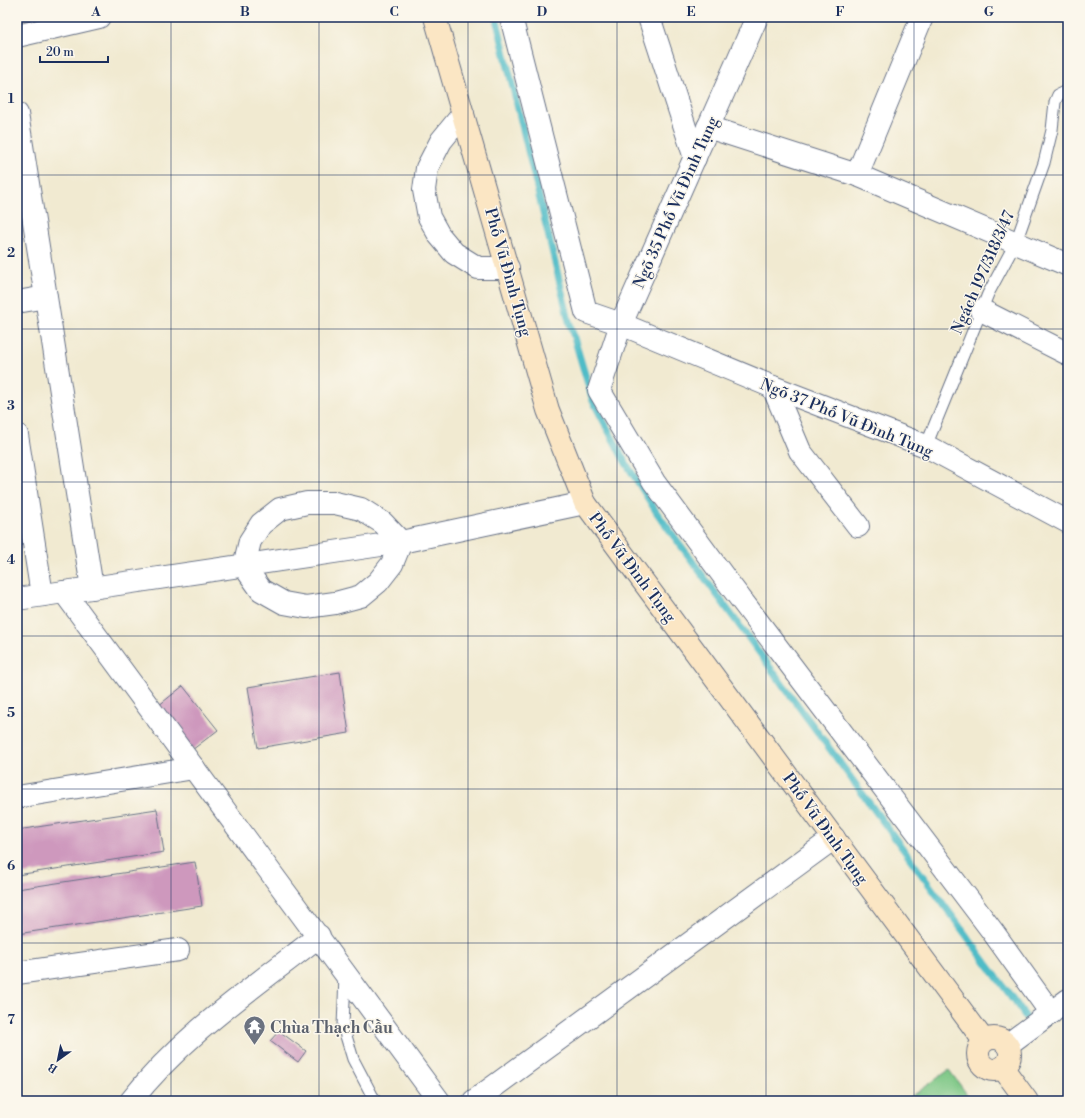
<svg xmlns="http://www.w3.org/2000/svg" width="1085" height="1118" font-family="'Libre Bodoni',serif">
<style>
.green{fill:#7cc684;stroke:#4c7a71}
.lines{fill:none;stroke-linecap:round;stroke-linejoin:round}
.stream{stroke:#4fbcc7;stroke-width:7}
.building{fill:#ce98bd}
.lane-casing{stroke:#667086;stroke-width:13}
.street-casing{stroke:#667086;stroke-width:24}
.secondary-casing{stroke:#667086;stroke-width:24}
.lane{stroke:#fff;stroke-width:11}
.street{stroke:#fff;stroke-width:22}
.secondary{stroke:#fbe6c4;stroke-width:22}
.grid{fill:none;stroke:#1b2f5e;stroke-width:1;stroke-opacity:0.55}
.labels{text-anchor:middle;stroke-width:3;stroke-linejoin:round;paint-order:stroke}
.street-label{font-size:16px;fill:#1b2f5e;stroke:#fbf7ec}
.worship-label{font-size:16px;font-weight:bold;fill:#5b616d;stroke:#fbf7ec;text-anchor:start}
.neatline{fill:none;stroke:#1b2f5e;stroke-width:1.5}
.grid-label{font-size:13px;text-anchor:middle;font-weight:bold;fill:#1b2f5e}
</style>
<rect width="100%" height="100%" fill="#fbf7ec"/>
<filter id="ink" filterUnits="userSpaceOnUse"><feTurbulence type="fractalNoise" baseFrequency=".025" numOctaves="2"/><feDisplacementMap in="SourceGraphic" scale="8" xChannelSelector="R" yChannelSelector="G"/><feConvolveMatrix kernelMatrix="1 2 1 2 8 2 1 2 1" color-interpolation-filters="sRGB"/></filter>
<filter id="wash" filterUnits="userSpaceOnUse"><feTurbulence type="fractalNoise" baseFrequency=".012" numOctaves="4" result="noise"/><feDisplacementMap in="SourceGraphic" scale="16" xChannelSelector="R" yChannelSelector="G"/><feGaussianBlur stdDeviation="0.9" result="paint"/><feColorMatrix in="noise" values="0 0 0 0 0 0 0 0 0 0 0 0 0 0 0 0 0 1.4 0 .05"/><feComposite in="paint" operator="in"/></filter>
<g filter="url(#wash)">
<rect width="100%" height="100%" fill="#f1ead1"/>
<polygon class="green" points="949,1070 972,1101 905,1101"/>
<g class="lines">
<polyline class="stream" points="496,17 569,321 593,401 624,460 657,513 1026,1017"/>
</g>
<g id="blocks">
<g class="building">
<polygon points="340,672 349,733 258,748 248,687"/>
<polygon points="183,686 218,730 192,750 158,706"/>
<polygon points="157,809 164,852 17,875 17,830"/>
<polygon points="195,862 202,906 17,934 17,889"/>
<polygon points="279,1031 306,1051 298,1062 270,1041"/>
</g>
</g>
</g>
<g filter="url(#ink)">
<use href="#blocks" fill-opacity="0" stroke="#667086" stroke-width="1"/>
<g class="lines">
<defs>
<g id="lane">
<polyline points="926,446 988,294 1016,242 1044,163 1052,130 1055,102 1058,95 1068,90"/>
<polyline points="345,976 343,1026 353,1059 375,1101"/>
</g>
<g id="street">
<polyline points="511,17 586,312 621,324 773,387 926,446 1068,522"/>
<polyline points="649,17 695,158"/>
<polyline points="757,17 621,324 599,390 654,482 727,581 993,932 1051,1013"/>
<polyline points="922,17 857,175 1068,265"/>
<polyline points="17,36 99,17"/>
<polyline points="17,114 92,588"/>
<polyline points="463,114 441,141 427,168 424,190 429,217 439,235 454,253 478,268 508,268"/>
<polyline points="708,127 857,175"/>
<polyline points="17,302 46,297"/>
<polyline points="981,310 1068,354"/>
<polyline points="773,387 800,451 858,526"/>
<polyline points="17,435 42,595"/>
<polygon points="307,503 335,503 361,509 383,523 401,542 392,564 378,582 361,596 335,603 306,607 284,603 261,590 244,566 250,541 261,524 280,509"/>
<polyline points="64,592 439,1101"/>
<polyline points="17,599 401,542 585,503"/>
<polyline points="17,797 194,768"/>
<polyline points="17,973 178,950"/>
<polyline points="1007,1045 1068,1000"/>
<path d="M 131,1101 C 182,1035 253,988 319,936"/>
<polyline points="474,1101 834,838"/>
</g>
<g id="secondary">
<polyline points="435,17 548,410 585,503 984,1041"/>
<circle cx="994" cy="1054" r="16"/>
<polyline points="1002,1067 1027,1101"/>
</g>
</defs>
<use href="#lane" class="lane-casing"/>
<use href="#street" class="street-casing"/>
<use href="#secondary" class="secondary-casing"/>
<use href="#lane" class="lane"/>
<use href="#street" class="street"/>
<use href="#secondary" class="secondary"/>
</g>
</g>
<path class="grid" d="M 171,17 L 171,1101M 319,17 L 319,1101M 468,17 L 468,1101M 617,17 L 617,1101M 766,17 L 766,1101M 914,17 L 914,1101M 17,175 L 1068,175M 17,329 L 1068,329M 17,482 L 1068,482M 17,636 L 1068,636M 17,789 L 1068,789M 17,943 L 1068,943"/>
<defs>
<symbol id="temple-pin" viewBox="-11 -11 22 30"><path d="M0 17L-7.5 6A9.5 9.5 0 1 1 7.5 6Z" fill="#6b7280" stroke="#fbf7ec"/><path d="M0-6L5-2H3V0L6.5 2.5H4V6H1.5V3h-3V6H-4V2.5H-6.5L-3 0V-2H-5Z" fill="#fff"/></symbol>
</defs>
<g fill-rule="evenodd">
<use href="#temple-pin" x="242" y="1014" width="25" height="34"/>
</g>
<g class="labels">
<g class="street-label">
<text transform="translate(675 202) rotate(-66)" y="6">Ngõ 35 Phố Vũ Đình Tụng</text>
<text transform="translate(509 272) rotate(74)" y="6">Phố Vũ Đình Tụng</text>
<text transform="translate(982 272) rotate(-66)" y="6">Ngách 197/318/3/47</text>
<text transform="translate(847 417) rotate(22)" y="6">Ngõ 37 Phố Vũ Đình Tụng</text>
<text transform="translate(633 567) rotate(53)" y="6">Phố Vũ Đình Tụng</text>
<text transform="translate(826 828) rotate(54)" y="6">Phố Vũ Đình Tụng</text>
</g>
<g class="worship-label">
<text x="270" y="1033">Chùa Thạch Cầu</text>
</g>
</g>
<rect width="1085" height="1118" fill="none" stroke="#fbf7ec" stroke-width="44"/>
<g transform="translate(58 1060) rotate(213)" stroke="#fbf7ec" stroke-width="3" paint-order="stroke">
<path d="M0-3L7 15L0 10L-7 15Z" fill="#1b2f5e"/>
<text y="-6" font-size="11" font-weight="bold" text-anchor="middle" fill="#1b2f5e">B</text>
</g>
<path d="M40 56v6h68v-6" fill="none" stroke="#1b2f5e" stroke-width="2"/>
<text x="46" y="56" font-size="12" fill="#1b2f5e" stroke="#fbf7ec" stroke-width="3" paint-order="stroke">20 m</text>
<rect x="22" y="22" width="1041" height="1074" class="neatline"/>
<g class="grid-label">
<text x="96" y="16">A</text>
<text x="245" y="16">B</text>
<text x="394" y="16">C</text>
<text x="542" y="16">D</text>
<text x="691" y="16">E</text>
<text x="840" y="16">F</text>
<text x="989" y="16">G</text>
<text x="11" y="103">1</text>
<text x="11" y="257">2</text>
<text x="11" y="410">3</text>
<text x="11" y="564">4</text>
<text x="11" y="717">5</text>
<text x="11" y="870">6</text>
<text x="11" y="1024">7</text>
</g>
</svg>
